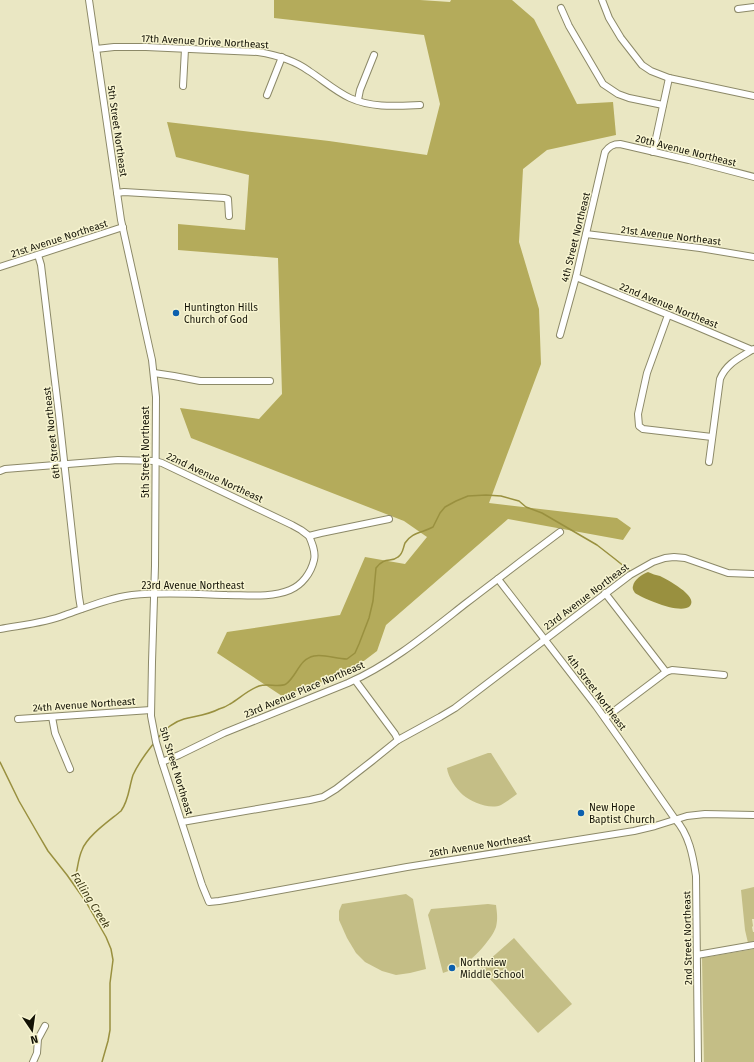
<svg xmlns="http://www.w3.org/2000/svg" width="754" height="1062" font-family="'Fira Sans',sans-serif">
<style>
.green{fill:#c4be86}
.forest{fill:#b4ab5b}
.water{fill:#99903f}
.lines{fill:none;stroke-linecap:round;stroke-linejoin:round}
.stream{stroke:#99903f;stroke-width:1.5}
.minor-casing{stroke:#8c8968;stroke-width:8}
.minor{stroke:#fff;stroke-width:6}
.poi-dot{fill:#0c60ae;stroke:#f7f4d0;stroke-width:1.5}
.labels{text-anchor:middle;stroke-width:3;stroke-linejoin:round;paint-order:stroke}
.street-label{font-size:10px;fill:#121105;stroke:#f7f4d0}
.poi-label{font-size:10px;fill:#121105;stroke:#f7f4d0;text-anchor:start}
.water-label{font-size:11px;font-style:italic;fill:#3c3814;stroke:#f7f4d0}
</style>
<rect width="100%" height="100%" fill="#eae7c3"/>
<g class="green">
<path d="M 488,753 L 491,753 L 517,794 C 512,798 506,802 501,805 C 490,810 471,802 463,795 C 456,789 448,777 447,768 Z"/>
<polygon points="754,887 754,919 752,919 753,926 752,927 753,932 754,932 754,942 748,943 745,930 741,890"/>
<polygon points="406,894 413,899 426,969 410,973 396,975 382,971 365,962 356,953 347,938 339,920 339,911 342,904"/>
<path d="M 488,904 L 496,905 C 497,913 498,919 496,927 C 492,939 472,961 461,966 C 455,969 448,971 443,973 L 428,915 L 431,909 Z"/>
<polygon points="514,938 572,1004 538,1033 480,968"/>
<polygon points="754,949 754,1062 704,1062 702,958"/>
</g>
<polygon class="forest" points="274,0 420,0 450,2 451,0 512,0 534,19 577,104 613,102 616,135 547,150 523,169 519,242 539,309 541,364 489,503 617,518 631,528 623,540 508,519 386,625 377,651 348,673 282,696 217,653 227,632 340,615 365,557 405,564 427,537 404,521 191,438 180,408 259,419 282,394 278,258 178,250 178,224 245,230 249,175 176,157 167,122 329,141 427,155 440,104 424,35 274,18"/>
<path class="water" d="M 648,572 C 652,574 656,575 660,576 C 666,579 699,596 690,606 C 681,615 644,599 635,593 C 634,591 632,589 633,586 C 634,580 642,574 648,572 Z"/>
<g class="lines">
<g class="stream">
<path d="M 157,739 C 164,730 173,722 184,719 C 196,716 208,715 219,709 C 223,708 227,706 230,704 C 240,698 248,690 259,686 C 268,683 279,688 286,684 C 297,676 299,659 314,656 C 325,654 336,659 347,659 L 355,653 L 359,644 L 369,618 L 373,601 L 376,568 C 385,556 391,563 398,557 C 403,554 403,548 405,543 C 412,532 422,533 433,527 L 440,513 L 445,507 L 456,501 L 468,496 L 486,495 L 501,496 L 519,501 L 526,507 L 542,513 L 597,545 L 615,559 L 631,572"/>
<polyline points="0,762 19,801 38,834 48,851 67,875 86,902 106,937 111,949 113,960 110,983 110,1030 108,1041 102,1062"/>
<path d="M 73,883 C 78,873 77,861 82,850 C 87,836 109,821 121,811 C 129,800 129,787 133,775 C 138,764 146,753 154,743"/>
</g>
<defs>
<g id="minor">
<polyline points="89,0 121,220 152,360 156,397 155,566 152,662 151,716 156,742 162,762 202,885 209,902 219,901 237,898 407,867 634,831 655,826 687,816 705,814 754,815"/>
<polyline points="602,0 609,18 621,38 642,65 651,71 669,78 754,96"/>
<polyline points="561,8 569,26 603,84 618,94 629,98 663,105"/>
<polyline points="738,9 754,7"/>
<path d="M 96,49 L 114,47 L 146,47 L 258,52 C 277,55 294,60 309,71 C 323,80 335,91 350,98 C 372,108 396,106 420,105"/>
<polyline points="183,86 185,49"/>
<polyline points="267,95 282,57"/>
<polyline points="358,100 360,90 374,55"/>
<polyline points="653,152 669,78"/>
<polyline points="117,193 124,192 224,198 228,199 229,216"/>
<polyline points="586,234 700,248 754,257"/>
<polyline points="38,255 41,265 59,415 79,597 81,609"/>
<polyline points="0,267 123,227"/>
<polyline points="576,277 693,325 752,350 754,349"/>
<polyline points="668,315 647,373 638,414 639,426 643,429 712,437"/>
<path d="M 560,335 L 576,277 L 605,152 C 609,146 613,144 620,144 L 689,160 L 754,177"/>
<polyline points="154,373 174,376 200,381 270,381"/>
<path d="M 709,462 L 720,379 C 726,364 739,358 752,350"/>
<polyline points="0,471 5,469 118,460 155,461 162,463 292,525 301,530 309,536 321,533 389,519"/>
<path d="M 498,579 L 596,706 L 623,744 L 675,819 C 689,834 693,856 696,876 L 698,1062"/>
<polyline points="605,593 666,672"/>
<path d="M 0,629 C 22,625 45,623 65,615 C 88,607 109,598 132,595 C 164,592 195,594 227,595 C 247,595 271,598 290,590 C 302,585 311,573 314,560 C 316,552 312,543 309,536"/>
<polyline points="355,680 395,734 398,740"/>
<polyline points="52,717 55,733 70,769"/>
<polyline points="605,718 666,672 672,670 724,675"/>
<polyline points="18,719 151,710"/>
<path d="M 162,762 L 179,755 L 224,733 L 348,683 C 391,664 428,633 465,604 C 496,580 528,556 560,532"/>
<polyline points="182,822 310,800 323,797 336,789 372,761 398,740 440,717 455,708 630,575 653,562 665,558 674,557 685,558 728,573 754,574"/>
<polyline points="697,955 754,945"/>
<polyline points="33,1062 37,1053 38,1039 45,1026"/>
</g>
</defs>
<use href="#minor" class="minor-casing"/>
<use href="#minor" class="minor"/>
</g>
<g class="poi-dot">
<circle cx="176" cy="313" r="4"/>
<circle cx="581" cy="813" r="4"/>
<circle cx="452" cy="968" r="4"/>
</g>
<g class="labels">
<g class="street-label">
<text transform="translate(205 41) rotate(3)" y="4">17th Avenue Drive Northeast</text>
<text transform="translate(118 131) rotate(82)" y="4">5th Street Northeast</text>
<text transform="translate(686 150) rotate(14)" y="4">20th Avenue Northeast</text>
<text transform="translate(671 235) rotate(7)" y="4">21st Avenue Northeast</text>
<text transform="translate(575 237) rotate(-76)" y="4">4th Street Northeast</text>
<text transform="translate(59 238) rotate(-18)" y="4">21st Avenue Northeast</text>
<text transform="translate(669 305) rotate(22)" y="4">22nd Avenue Northeast</text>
<text transform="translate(51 433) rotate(-96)" y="4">6th Street Northeast</text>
<text transform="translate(145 452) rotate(-90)" y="4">5th Street Northeast</text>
<text transform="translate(215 477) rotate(25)" y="4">22nd Avenue Northeast</text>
<text x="193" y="589">23rd Avenue Northeast</text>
<text transform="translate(586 596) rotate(-37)" y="4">23rd Avenue Northeast</text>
<text transform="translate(304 689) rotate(-23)" y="4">23rd Avenue Place Northeast</text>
<text transform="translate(597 692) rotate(53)" y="4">4th Street Northeast</text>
<text transform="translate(84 704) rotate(-4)" y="4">24th Avenue Northeast</text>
<text transform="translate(177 771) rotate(73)" y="4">5th Street Northeast</text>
<text transform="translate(480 845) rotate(-9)" y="4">26th Avenue Northeast</text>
<text transform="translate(687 938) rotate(-91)" y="4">2nd Street Northeast</text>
</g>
<g class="poi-label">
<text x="184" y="311">Huntington Hills<tspan x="184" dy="12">Church of God</tspan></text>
<text x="589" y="811">New Hope<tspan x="589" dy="12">Baptist Church</tspan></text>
<text x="460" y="966">Northview<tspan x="460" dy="12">Middle School</tspan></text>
</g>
<g class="water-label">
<text transform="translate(91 900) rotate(58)" y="4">Falling Creek</text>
</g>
</g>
<g transform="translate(32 1030) rotate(167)" stroke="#f7f4d0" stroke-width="3" paint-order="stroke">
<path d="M0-3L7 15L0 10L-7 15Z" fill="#121105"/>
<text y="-6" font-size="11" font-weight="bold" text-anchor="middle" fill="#121105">N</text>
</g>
</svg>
